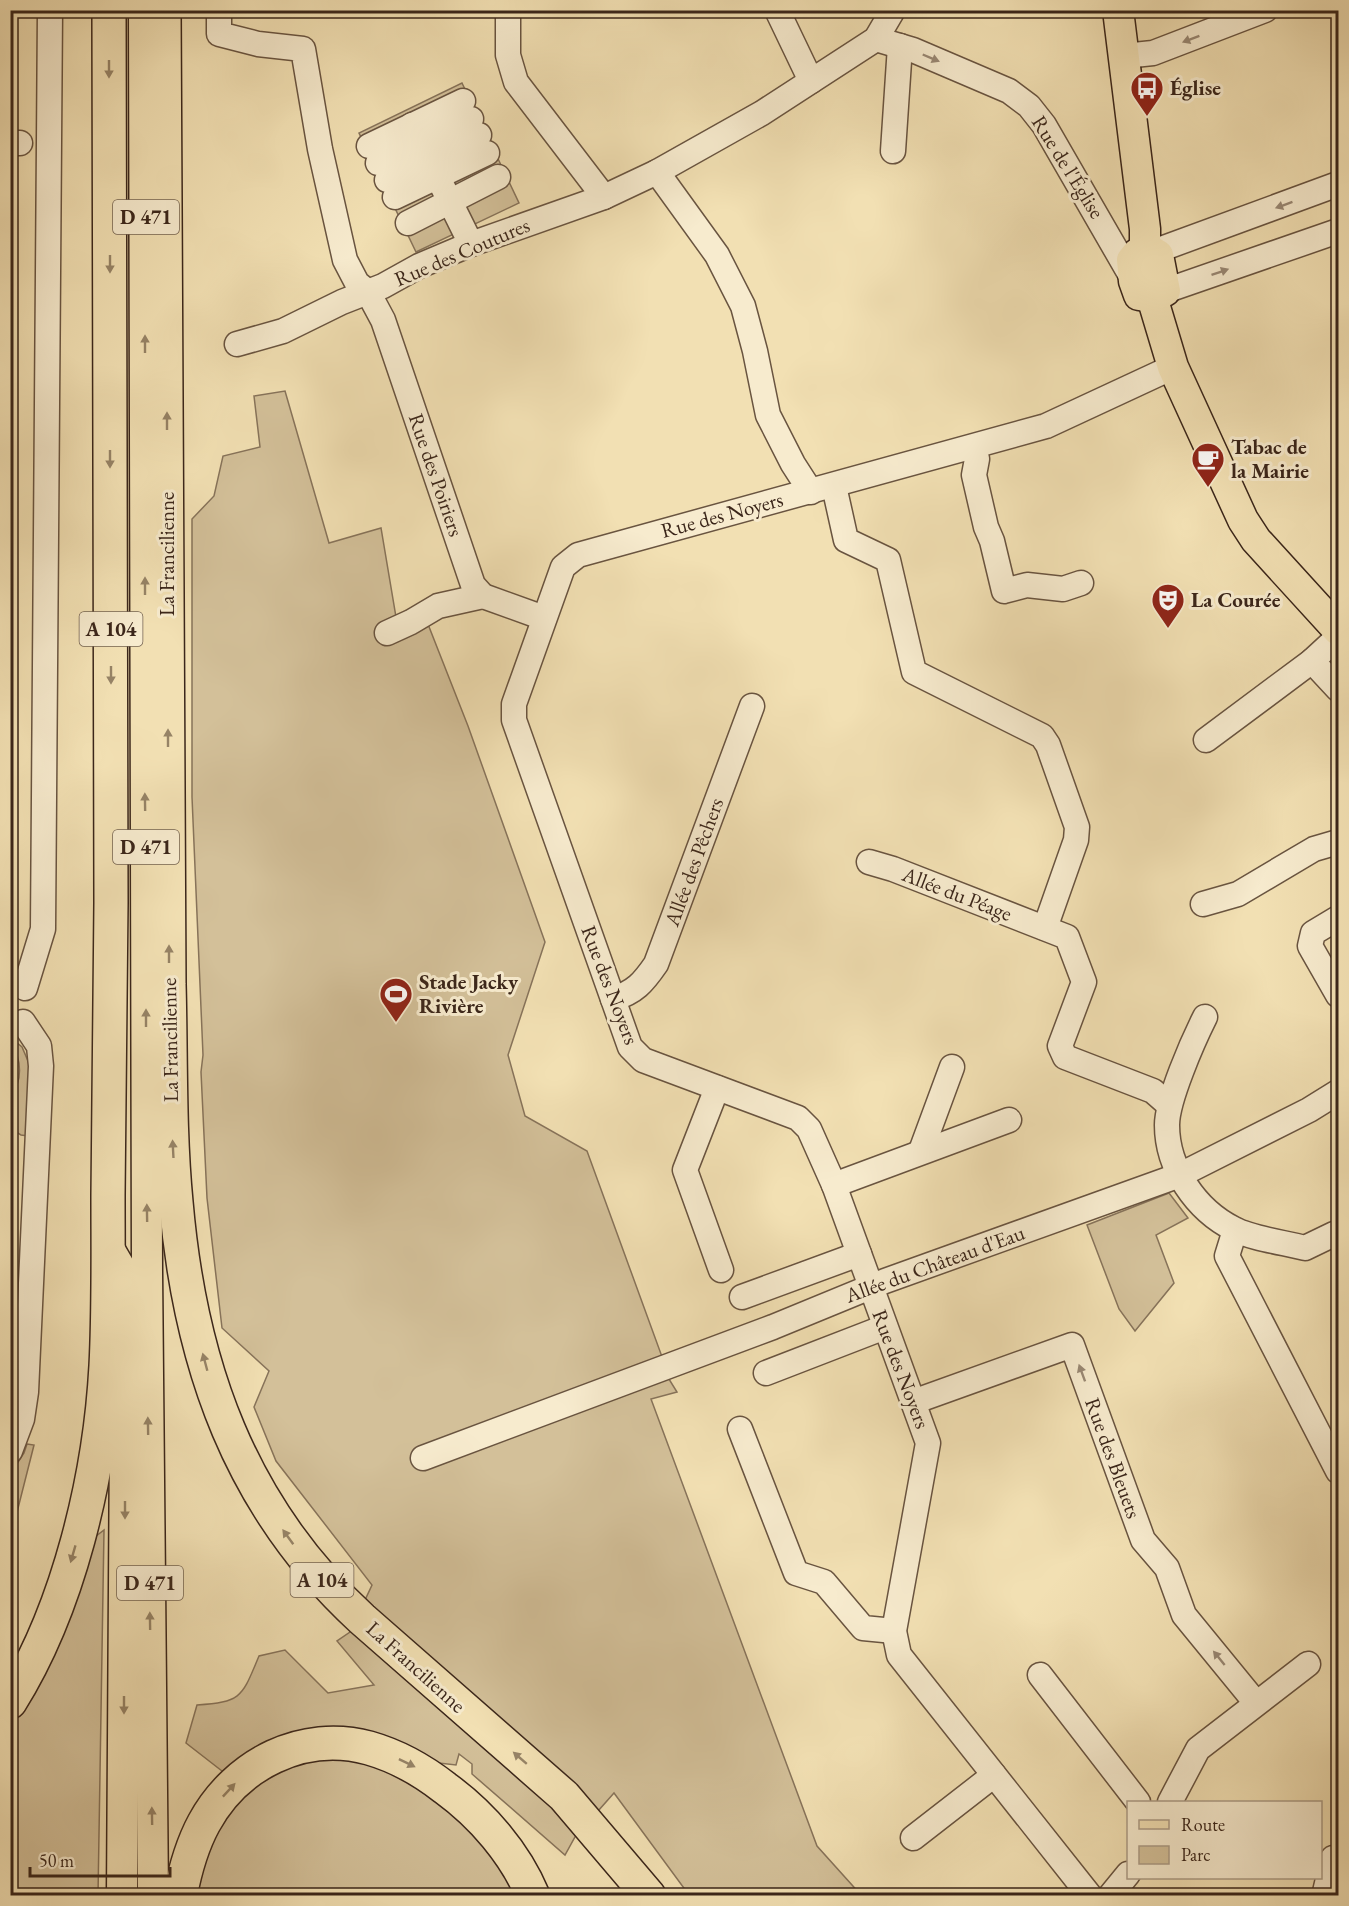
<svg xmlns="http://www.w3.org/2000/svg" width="1349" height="1906" font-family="'EB Garamond',serif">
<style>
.green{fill:#d3c099;stroke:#87735a;stroke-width:1.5}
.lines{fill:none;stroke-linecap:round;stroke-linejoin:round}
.minor-casing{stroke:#695440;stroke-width:27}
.major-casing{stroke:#3b261a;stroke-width:33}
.highway-casing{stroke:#3b261a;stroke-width:36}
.minor{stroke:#f7ebce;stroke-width:24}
.major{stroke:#f2e0b3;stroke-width:30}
.highway{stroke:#f2e0b3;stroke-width:33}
.oneway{fill:#998874}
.oneway2{fill:#968366}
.labels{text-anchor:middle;stroke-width:6;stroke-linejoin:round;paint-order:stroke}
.shield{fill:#f7ebce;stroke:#736150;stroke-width:1.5}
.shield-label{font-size:20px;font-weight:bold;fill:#3b261a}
.poi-label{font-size:21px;font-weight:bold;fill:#3b261a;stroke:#f7ebce;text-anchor:start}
.street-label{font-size:21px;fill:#3b261a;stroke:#f7ebce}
</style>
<rect width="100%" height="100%" fill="#f2e0b3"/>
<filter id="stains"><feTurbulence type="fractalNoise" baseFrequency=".00333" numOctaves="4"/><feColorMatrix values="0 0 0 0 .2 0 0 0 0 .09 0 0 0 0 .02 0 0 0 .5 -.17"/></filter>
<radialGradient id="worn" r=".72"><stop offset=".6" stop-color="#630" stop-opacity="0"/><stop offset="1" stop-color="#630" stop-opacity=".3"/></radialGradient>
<g class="green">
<polygon points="462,83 519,203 416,252 359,133"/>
<path d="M 285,391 L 329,543 L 381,528 L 396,617 L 422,609 L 468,726 L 545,942 L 508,1055 L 525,1116 L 587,1151 L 665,1365 L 664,1371 L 677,1392 L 651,1399 L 817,1846 L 861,1895 L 689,1895 L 614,1793 L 575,1837 L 565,1855 L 472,1774 L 472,1764 L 459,1754 L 456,1765 L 430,1762 L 377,1735 L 231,1778 L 186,1743 L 197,1705 C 243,1702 242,1696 259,1656 L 285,1650 L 328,1693 L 374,1685 L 337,1641 L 350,1632 L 372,1585 L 276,1461 L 254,1407 L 269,1371 L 222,1328 L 207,1198 L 201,1072 L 203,1055 L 192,797 L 192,519 L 214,496 L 223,456 L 260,447 L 254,396 Z"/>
<path d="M 11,1038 L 22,1047 L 31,1068 L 28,1136 L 21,1135 L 11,1129 L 10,1095 C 23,1083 22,1058 11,1045 Z"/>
<polygon points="1169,1193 1188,1218 1156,1235 1174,1283 1135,1331 1119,1309 1087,1225"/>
<polygon points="27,1444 34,1445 11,1536 11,1473 24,1453"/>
<polygon points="104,1530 98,1895 11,1896 11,1727 51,1653 91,1540"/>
<polygon points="320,1756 362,1760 404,1775 443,1801 499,1860 518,1896 194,1896 215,1832 248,1789 282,1766"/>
</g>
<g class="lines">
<defs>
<g id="minor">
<polyline points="219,10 219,34 258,44 303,49 320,149 345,260 357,283 368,292 383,320 473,585 483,596 544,618"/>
<polyline points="508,10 508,55 516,82 604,197"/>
<polyline points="777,10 811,81"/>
<polyline points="876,39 913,50 1009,91 1029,106 1044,125 1134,281"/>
<polyline points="1124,56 1153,53 1265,10"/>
<polyline points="412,125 471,244"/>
<polyline points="10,143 20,143"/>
<polyline points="369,146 463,101"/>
<polyline points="893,151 900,46"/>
<polyline points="378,163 471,119"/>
<polyline points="657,172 717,255 743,306 755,351 768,415 793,464 811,492"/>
<polyline points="387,180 479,135"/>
<polyline points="395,197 487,153"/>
<polyline points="408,223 498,177"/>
<polyline points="1153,252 1338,184"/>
<polyline points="1165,291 1338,231"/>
<polyline points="237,344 283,331 342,302 383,286 419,266 471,244 604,197 657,172 762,113 876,39 893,10"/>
<polyline points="974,447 977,459 974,475 986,527 992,541 1004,591 1027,585 1063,589 1081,583"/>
<polyline points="834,486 846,540 888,560 914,672 1042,736 1048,745 1077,827 1076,840 1045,928"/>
<polyline points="387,633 411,622 438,606 483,596"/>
<polyline points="1312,661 1338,689"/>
<polyline points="1206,740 1312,661 1338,637"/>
<polyline points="869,862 893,869 1067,937 1084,982 1060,1046 1065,1057 1153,1091 1169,1105"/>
<polyline points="1203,904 1238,894 1314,849 1338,842"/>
<polyline points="1338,918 1313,933 1310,946 1338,995"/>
<polyline points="25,988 43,929 50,10"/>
<path d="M 613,999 C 635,992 643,983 656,964 L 752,706"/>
<path d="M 1205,1017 C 1193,1041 1167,1100 1167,1125 C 1167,1168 1196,1210 1234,1229 C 1250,1238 1286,1243 1305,1248 L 1334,1234"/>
<polyline points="717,1088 685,1170 721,1270"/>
<polyline points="921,1151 952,1067"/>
<polyline points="834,1185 1009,1120"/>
<polyline points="1235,1230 1227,1256 1338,1471"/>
<polyline points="742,1297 859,1254"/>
<polyline points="766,1373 885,1327"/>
<polyline points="913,1402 1072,1345 1143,1540 1167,1568 1184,1615 1256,1703"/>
<polyline points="740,1429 796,1573 824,1582 863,1628 894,1631"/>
<polyline points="10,1451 22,1419 26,1392 41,1066 39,1046 23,1022"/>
<polyline points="423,1458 773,1327 885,1281 1180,1175 1309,1110 1338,1092"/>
<polyline points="1040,1675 1138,1802"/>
<polyline points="1170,1802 1198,1749 1308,1664"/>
<polyline points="913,1838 994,1775"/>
<polyline points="1090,1896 899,1655 894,1631 928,1443 834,1185 809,1129 798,1118 643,1060 630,1047 514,720 514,704 563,567 578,555 1046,426 1173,367"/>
<polyline points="1110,1896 1128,1874"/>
<polyline points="1324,1896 1333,1858"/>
</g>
<g id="major">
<polyline points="144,10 147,1271 153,1896"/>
<polyline points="1118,10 1145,229 1145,250"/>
<polygon points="1145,250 1153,252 1158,255 1165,291 1152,297 1139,295 1134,281 1132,260 1137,254"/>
<polyline points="1152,297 1173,367 1243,520 1256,540 1338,630"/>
<polyline points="108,1247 126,1278 122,1896"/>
</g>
<g id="highway">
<path d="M 164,10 L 169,984 C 171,1056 169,1130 176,1202 C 190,1365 240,1507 362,1619 L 564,1796 L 649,1896"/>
<path d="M 10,1702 C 69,1608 100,1476 106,1366 C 109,1309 108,1252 108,1195 C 109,1098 110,1000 111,903 C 113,606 110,308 109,10"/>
<path d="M 180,1896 C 185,1870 192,1845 204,1823 C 236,1764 303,1730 369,1748 C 397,1756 422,1770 445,1788 C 482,1815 515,1853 533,1896"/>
</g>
</defs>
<use href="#minor" class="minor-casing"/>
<use href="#major" class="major-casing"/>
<use href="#highway" class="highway-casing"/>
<use href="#minor" class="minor"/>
<use href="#major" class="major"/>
<use href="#highway" class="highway"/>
</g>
<defs><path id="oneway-solid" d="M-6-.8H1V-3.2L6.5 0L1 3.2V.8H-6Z" transform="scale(1.5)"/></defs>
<g class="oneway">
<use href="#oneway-solid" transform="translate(1191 39) rotate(159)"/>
<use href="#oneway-solid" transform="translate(931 58) rotate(23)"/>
<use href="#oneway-solid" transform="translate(1284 205) rotate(160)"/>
<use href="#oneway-solid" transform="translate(1220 272) rotate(-19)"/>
<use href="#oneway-solid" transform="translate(1082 1373) rotate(-110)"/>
<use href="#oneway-solid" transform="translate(1219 1658) rotate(-129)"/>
</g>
<g class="oneway2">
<use href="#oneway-solid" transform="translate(109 69) rotate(90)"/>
<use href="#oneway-solid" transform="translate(110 264) rotate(90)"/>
<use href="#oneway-solid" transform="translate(145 344) rotate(-90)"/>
<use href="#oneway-solid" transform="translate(167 421) rotate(-90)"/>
<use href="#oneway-solid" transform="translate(110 459) rotate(90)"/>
<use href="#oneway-solid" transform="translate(145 586) rotate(-90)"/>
<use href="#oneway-solid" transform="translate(111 675) rotate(90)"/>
<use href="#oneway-solid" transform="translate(168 738) rotate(-90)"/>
<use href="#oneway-solid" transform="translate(145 802) rotate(-91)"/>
<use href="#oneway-solid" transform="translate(169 954) rotate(-90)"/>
<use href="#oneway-solid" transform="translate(146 1018) rotate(-90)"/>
<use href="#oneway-solid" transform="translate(173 1149) rotate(-93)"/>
<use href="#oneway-solid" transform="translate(147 1213) rotate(-91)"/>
<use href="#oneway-solid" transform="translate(205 1362) rotate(-105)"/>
<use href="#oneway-solid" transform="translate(148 1426) rotate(-91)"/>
<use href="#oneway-solid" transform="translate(125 1510) rotate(90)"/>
<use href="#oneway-solid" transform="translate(288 1537) rotate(-126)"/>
<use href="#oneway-solid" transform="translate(73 1554) rotate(106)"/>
<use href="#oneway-solid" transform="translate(150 1621) rotate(-91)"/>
<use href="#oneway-solid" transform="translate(124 1705) rotate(90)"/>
<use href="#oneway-solid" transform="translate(520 1758) rotate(-139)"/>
<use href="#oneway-solid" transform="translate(407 1763) rotate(26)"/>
<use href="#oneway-solid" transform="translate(229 1790) rotate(-47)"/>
<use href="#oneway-solid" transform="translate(152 1816) rotate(-91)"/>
</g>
<defs>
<symbol id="bus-pin" viewBox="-11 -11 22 30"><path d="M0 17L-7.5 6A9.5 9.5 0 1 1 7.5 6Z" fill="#8f2418" stroke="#f7ebce"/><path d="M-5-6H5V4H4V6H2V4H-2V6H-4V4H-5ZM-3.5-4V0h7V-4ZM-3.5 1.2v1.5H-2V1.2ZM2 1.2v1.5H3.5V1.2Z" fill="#fff"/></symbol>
<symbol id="cafe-pin" viewBox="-11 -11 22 30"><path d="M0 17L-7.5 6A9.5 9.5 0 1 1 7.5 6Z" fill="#8f2418" stroke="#f7ebce"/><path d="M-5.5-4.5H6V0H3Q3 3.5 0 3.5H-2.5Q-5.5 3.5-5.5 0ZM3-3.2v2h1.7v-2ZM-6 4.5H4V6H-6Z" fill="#fff"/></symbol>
<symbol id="theatre-pin" viewBox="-11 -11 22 30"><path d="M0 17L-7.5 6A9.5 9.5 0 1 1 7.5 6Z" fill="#8f2418" stroke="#f7ebce"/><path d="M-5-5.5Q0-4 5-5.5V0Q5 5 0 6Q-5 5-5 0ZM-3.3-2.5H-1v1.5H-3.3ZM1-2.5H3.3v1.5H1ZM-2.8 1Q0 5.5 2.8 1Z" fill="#fff"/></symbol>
<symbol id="stadium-pin" viewBox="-11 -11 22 30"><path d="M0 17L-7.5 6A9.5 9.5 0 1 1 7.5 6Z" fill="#8f2418" stroke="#f7ebce"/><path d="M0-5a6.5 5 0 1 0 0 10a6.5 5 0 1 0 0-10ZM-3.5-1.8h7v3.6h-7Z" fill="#fff"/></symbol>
</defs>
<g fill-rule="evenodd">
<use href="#bus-pin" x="1128" y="69" width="38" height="52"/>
<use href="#cafe-pin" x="1189" y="440" width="38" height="52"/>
<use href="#theatre-pin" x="1149" y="581" width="38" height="52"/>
<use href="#stadium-pin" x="377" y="975" width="38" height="52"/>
</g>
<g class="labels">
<g class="shield">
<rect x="113" y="200" width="66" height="34" rx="4.5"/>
<rect x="79.5" y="612" width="63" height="34" rx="4.5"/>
<rect x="113" y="830" width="66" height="34" rx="4.5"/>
<rect x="290.5" y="1563" width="63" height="34" rx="4.5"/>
<rect x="117" y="1566" width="66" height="34" rx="4.5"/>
</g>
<g class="shield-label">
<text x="146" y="224">D 471</text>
<text x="111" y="636">A 104</text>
<text x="146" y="854">D 471</text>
<text x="322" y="1587">A 104</text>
<text x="150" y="1590">D 471</text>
</g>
<g class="poi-label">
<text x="1170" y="95">Église</text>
<text x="1231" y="454">Tabac de<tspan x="1231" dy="24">la Mairie</tspan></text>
<text x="1191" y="607">La Courée</text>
<text x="419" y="989">Stade Jacky<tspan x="419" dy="24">Rivière</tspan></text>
</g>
<g class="street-label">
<text transform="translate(1068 167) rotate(58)" y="7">Rue de l'Église</text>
<text transform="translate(462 252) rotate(-23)" y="7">Rue des Coutures</text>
<text transform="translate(436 475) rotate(71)" y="7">Rue des Poiriers</text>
<text transform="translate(722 515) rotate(-15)" y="7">Rue des Noyers</text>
<text transform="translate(167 554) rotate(-90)" y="7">La Francilienne</text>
<text transform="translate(694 862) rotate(-70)" y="7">Allée des Pêchers</text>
<text transform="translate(957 894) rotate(21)" y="7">Allée du Péage</text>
<text transform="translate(610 985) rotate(69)" y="7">Rue des Noyers</text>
<text transform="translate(170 1040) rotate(-91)" y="7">La Francilienne</text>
<text transform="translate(935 1264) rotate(-20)" y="7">Allée du Château d'Eau</text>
<text transform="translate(901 1369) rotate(69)" y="7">Rue des Noyers</text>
<text transform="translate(1113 1458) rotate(70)" y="7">Rue des Bleuets</text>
<text transform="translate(416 1667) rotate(42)" y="7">La Francilienne</text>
</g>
</g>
<rect width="1349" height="1906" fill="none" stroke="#f2e0b3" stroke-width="36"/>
<rect x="12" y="12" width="1325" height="1882" fill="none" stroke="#3b261a" stroke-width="3"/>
<rect x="18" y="18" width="1313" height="1870" fill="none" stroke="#3b261a" stroke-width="1.5"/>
<rect x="1127" y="1801" width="195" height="78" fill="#f7ebce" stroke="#ac9c86" stroke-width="1.5"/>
<rect x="1139" y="1820" width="30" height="9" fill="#f2e0b3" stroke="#ac9c86" stroke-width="1.5"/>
<text x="1181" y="1831" font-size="18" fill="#3b261a">Route</text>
<rect x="1139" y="1846" width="30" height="18" fill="#d3c099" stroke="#ac9c86" stroke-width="1.5"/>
<text x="1181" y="1861" font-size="18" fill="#3b261a">Parc</text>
<path d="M30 1867v9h140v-9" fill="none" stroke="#3b261a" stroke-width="3"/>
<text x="39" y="1867" font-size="18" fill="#3b261a" stroke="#f7ebce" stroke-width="4.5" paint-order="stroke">50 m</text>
<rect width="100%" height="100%" filter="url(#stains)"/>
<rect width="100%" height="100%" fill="url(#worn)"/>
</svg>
